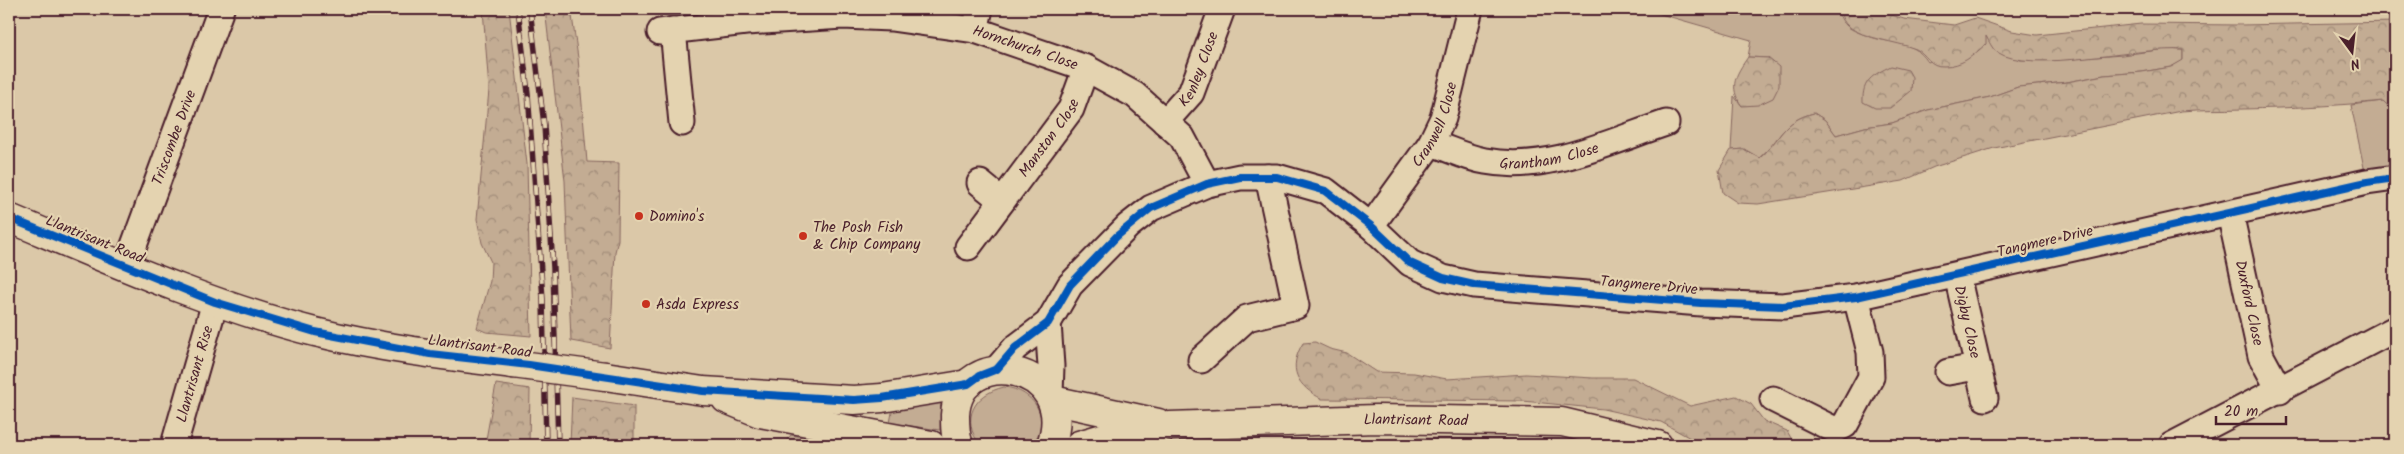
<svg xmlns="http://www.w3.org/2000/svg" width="2404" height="454" font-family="Kalam,sans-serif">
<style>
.green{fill:#c3ac93;stroke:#86665f}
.forest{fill:url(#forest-crowns);stroke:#86665f}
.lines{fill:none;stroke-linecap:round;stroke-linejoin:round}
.minor-casing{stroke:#4a1f2b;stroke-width:29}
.major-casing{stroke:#4a1f2b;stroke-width:31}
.minor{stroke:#e4d3b0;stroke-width:25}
.major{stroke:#e4d3b0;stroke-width:28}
.rail-casing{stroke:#4a1f2b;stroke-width:5.5}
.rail{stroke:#e4d3b0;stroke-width:4;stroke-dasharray:11;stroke-linecap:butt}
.major-bridge-casing{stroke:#4a1f2b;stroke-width:31;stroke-linecap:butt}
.major-bridge{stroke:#e4d3b0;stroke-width:28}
.cycleway-casing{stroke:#e4d3b0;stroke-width:11}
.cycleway{stroke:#0057b8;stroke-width:8}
.poi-dot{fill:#c8321e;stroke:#e4d3b0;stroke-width:2}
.labels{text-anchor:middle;stroke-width:4.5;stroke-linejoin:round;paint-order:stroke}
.street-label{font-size:15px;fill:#4a1f2b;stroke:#e4d3b0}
.poi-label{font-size:15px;fill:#4a1f2b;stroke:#e4d3b0;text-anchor:start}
</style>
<defs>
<pattern id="forest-crowns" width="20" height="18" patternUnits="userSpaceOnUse" patternTransform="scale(1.25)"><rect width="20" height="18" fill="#c3ac93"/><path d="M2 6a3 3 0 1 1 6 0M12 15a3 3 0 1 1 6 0" fill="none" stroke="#a08b78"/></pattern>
</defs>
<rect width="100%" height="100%" fill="#dbc8a8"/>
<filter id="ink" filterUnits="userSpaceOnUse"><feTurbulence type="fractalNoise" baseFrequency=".02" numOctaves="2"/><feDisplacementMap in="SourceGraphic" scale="10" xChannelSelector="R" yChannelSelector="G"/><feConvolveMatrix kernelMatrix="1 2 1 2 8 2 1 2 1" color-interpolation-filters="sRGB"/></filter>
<g filter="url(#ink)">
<g class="green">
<path d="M 1643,9 L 1831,9 C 1842,14 1839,19 1847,26 C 1851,30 1862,34 1868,36 C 1891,45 1912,38 1928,62 L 1985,36 L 2020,60 L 2055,60 L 2122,55 L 2166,49 L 2183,50 L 2183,61 L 2171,67 L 2142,72 L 2104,75 L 2067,82 L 2018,87 L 1990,97 L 1928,110 L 1892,123 L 1865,127 L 1836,135 L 1825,120 L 1814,113 C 1782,121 1782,138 1759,158 L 1744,149 L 1731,150 L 1734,96 L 1742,106 L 1768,58 L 1748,57 L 1751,40 Z"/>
<polygon points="2383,101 2395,112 2395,178 2367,182 2351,105"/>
<path d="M 1004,387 C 1034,390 1054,420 1031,445 L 980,445 C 960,419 974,394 1004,387 Z"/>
<polygon points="946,394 941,405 940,430 890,423 893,407"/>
<polygon points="791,435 850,445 787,445 785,442"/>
</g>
<g class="forest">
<polygon points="483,9 509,9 527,164 531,336 486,332 477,328 490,281 491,262 482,243 477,219 489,90"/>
<polygon points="545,9 571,9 578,58 587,162 619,163 618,240 615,252 610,348 571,341 565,181"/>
<path d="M 1842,9 L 1873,9 L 1904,19 L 1954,25 L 1975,18 L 2012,31 L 2037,35 L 2141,24 L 2240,25 L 2395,22 L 2395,112 L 2383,101 C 2336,106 2290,108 2243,109 C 2222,110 2202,109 2181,111 L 1994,148 L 1934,167 L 1903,181 L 1758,204 L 1738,203 L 1723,193 L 1719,170 L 1731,150 L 1744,149 L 1760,158 C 1782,138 1782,121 1814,113 L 1825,120 L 1836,135 L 1865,127 L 1892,123 L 1928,110 L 1990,97 L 2018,87 L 2067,82 L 2104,75 L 2142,72 L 2171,67 L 2183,60 L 2183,50 C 2139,46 2031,75 1997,52 C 1992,49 1989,41 1986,36 L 1986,44 C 1972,56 1963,66 1944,66 C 1929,67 1927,54 1916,49 C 1895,41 1864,39 1848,26 C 1844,23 1842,17 1840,13 Z"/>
<path d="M 1748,57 L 1768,58 L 1779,67 L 1779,86 L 1773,98 L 1758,105 L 1742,106 C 1728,87 1736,74 1748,57 Z"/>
<path d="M 1891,66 L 1908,70 L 1912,77 L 1911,91 L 1890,108 L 1875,108 L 1863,102 C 1862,80 1873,75 1891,66 Z"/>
<path d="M 1315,342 L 1330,349 L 1347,353 L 1376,372 L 1414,373 L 1447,379 L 1526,374 L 1593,378 L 1633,378 L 1690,406 L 1736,396 L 1751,404 L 1764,421 L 1787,431 L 1795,445 L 1703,445 L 1661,422 L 1603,409 L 1523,401 L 1322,399 C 1297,386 1287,369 1303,343 Z"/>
<polygon points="496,384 530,389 529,445 485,445"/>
<polygon points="572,397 634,406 634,445 570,445"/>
<polygon points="1416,438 1499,439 1561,445 1339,445 1339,442"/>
</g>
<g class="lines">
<defs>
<g id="minor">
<polyline points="673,30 682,123"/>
<polyline points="975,30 980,9"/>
<path id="s1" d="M 660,32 L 746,22 L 843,16 L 891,18 L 975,30 L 1086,68 L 1135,95 L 1182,137 L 1207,184"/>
<path id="s2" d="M 1165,122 L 1191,93 L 1222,9"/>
<path id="s3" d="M 1431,143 C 1449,149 1467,158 1485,161 C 1547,173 1609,142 1666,123"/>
<polyline points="980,183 1002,201"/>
<path id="s4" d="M 2230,213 L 2261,356 L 2280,391"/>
<path id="s5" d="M 1371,226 L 1431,143 L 1443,118 L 1470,9"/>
<path id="s6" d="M 968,247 L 1071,109 L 1086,68"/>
<path id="s7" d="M 126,267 L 221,9"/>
<path id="s8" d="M 1957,275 L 1985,398"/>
<polyline points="1048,323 1051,366 1050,394"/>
<polyline points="1201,360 1247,318 1296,306 1268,177"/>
<polyline points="997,369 1015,348 1048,323 1070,285 1128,226 1151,208 1207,184 1240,177 1277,177 1326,191 1371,226 1410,263 1443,278 1474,285 1701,303 1783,306 1856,297 2367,182 2395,178"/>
<polyline points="1948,372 1977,367"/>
<polyline points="1773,399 1835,430 1845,425 1871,377 1870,352 1856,297"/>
<path id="s9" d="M 174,445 L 215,302"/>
<polyline points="2172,445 2395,329"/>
</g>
<g id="major">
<path d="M 9,218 C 109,260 209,305 315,332 C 380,348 447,356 513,364"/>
<polyline points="605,376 703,391 854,400 882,398 968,384"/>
<polyline points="726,399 760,413 931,445"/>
<polyline points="1052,400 1158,423"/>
<path d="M 959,445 C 955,436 955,425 955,415 C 959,342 1080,363 1051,445"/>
<path id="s10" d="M 1079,445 L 1103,438 L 1170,426 L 1376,419 L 1562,422 L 1658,445"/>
</g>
</defs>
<use href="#minor" class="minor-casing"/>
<use href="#major" class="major-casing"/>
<use href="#minor" class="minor"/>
<use href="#major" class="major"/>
<defs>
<g id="rail">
<polyline points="518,9 528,93 543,299 546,445"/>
<polyline points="530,9 544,125 553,268 558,445"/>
</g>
</defs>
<use href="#rail" class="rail-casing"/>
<use href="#rail" class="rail"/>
<defs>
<polyline id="major-bridge" points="513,364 605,376"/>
</defs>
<use href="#major-bridge" class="major-bridge-casing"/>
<use href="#major-bridge" class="major-bridge"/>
<defs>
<polyline id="cycleway" points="9,218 215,302 315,332 430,354 529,365 703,391 854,400 882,398 968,384 979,376 997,369 1015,348 1048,323 1070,285 1117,236 1151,208 1207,184 1240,177 1277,177 1326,191 1371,226 1410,263 1443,278 1474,285 1701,303 1783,306 1856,297 2367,182 2395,178"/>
</defs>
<use href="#cycleway" class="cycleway-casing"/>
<use href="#cycleway" class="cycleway"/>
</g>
</g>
<g class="poi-dot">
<circle cx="639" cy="216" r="5"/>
<circle cx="803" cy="236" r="5"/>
<circle cx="646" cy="304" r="5"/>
</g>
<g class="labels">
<g class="street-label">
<text dy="5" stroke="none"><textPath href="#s1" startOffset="370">Hornchurch Close</textPath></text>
<text dy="5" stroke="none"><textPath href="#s2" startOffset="64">Kenley Close</textPath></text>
<text dy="5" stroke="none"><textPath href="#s5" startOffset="121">Cranwell Close</textPath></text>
<text dy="5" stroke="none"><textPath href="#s6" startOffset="136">Manston Close</textPath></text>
<text dy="5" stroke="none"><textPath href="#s7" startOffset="138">Triscombe Drive</textPath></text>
<text dy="5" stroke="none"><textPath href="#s3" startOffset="122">Grantham Close</textPath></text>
<text transform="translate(95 239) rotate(22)" y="5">Llantrisant Road</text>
<text transform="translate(2045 241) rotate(-13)" y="5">Tangmere Drive</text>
<text transform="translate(1649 285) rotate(5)" y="5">Tangmere Drive</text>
<text dy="5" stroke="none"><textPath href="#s4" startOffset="92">Duxford Close</textPath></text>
<text dy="5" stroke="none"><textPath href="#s8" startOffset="48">Digby Close</textPath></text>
<text transform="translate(480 346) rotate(7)" y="5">Llantrisant Road</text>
<text dy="5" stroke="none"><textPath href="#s9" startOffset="74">Llantrisant Rise</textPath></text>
<text dy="5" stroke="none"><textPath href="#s10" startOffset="339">Llantrisant Road</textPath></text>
</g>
<g class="poi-label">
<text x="649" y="221">Domino's</text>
<text x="813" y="232">The Posh Fish<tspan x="813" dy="17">&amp; Chip Company</tspan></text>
<text x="656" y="309">Asda Express</text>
</g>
</g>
<rect width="2404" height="454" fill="none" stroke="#e4d3b0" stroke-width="30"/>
<rect x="15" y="15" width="2374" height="424" fill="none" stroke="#4a1f2b" stroke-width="2" filter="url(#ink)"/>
<g transform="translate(2352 52) rotate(165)" stroke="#e4d3b0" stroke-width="4" paint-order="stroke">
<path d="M0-4L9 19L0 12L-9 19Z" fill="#4a1f2b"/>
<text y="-8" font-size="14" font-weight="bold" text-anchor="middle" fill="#4a1f2b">N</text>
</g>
<path d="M2216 416v8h70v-8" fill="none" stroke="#4a1f2b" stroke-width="2.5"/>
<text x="2224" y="416" font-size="15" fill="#4a1f2b" stroke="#e4d3b0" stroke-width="4" paint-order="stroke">20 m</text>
</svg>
